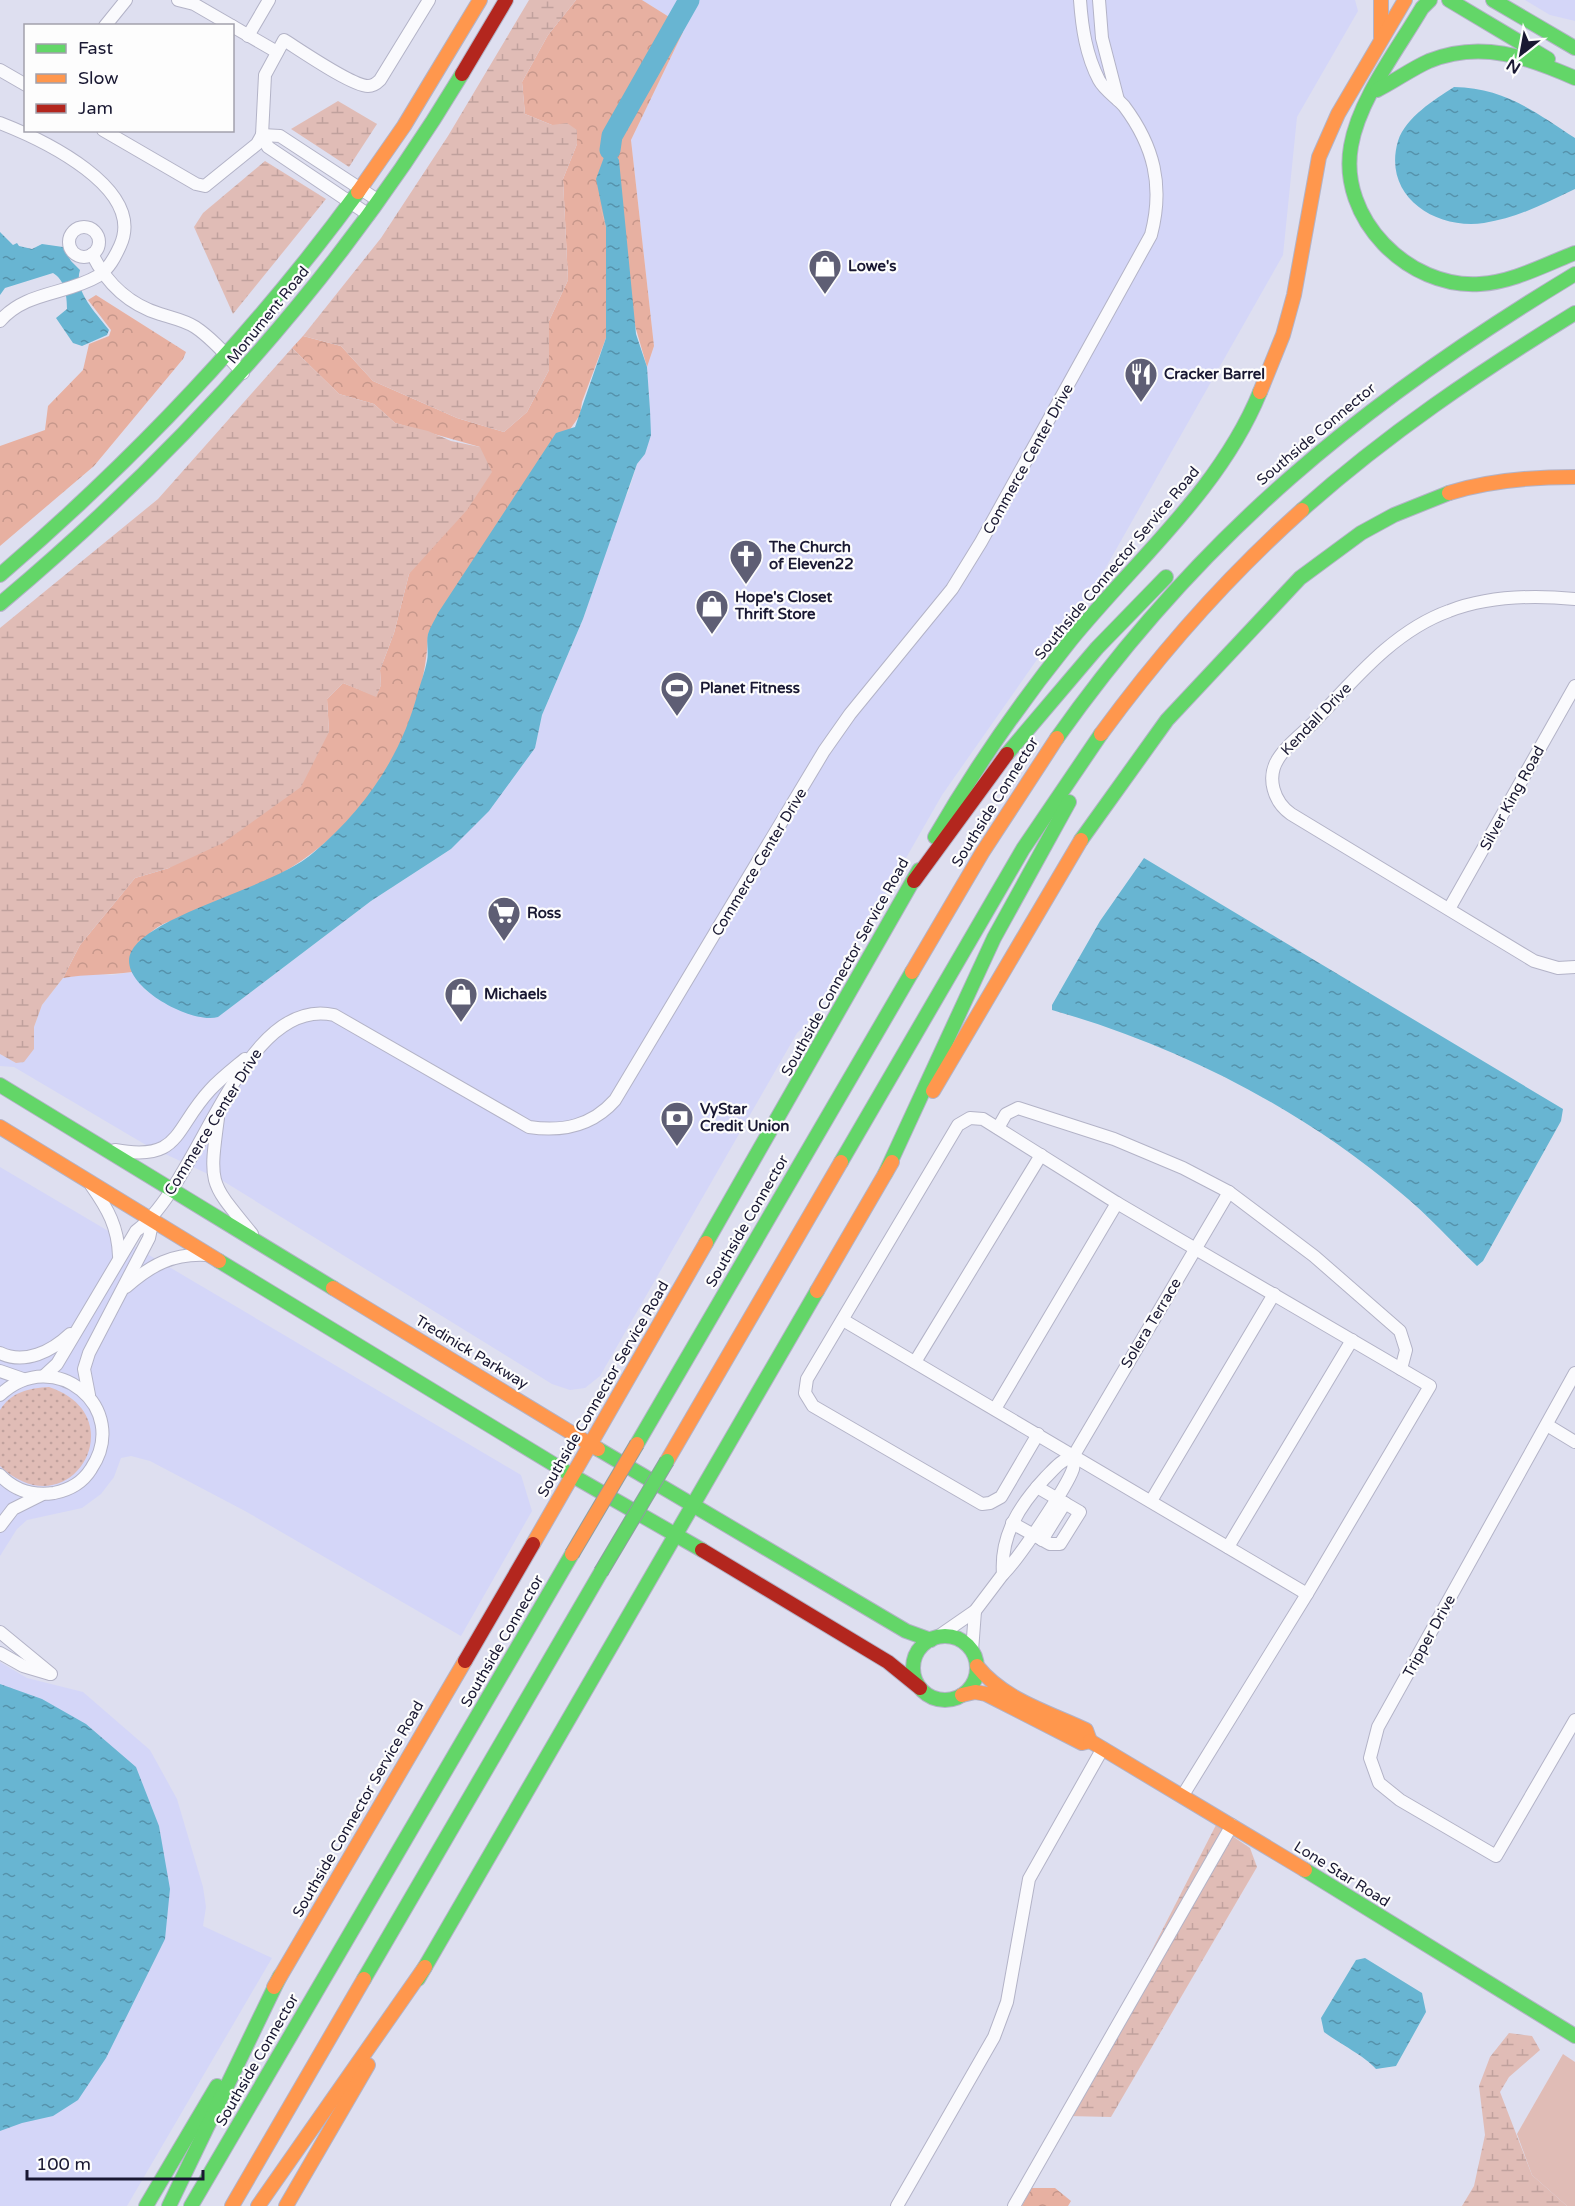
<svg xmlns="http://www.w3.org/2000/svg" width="1575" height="2206" font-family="'Varela Round',sans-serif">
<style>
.built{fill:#d4d6f8}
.grass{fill:url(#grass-dots)}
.forest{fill:url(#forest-crowns)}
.wetland{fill:url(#wetland-marsh)}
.park{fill:#e0bcb6}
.water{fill:url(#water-ripples)}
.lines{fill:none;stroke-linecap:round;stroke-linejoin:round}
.river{stroke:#68b5d2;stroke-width:21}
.street-casing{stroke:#b3b3c7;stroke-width:14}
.fast-casing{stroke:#b3b3c7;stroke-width:16}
.slow-casing{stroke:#b3b3c7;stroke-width:16}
.jam-casing{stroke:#b3b3c7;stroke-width:16}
.street{stroke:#fafafd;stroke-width:12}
.fast{stroke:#63d668;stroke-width:14}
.slow{stroke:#ff974d;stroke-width:14}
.jam{stroke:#b3261e;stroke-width:14}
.fast-bridge-casing{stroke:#8e9da1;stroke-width:16;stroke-linecap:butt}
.slow-bridge-casing{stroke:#8e9da1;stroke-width:16;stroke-linecap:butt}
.fast-bridge{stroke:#63d668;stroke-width:14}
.slow-bridge{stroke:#ff974d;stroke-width:14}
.labels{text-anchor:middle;stroke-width:4.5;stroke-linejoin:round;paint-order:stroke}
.poi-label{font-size:15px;font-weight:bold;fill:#191832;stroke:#fdfdfd;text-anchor:start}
.street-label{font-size:15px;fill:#191832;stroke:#fdfdfd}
</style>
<defs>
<pattern id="grass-dots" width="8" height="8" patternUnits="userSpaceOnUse" patternTransform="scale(1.5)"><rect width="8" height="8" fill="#e0bcb6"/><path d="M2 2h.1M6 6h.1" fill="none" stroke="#c0a19d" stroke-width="1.8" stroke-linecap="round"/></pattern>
<pattern id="forest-crowns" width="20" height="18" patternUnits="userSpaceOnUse" patternTransform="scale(1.5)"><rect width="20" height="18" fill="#e7b0a1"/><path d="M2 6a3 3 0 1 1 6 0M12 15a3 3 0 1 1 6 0" fill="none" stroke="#c6978b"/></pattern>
<pattern id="wetland-marsh" width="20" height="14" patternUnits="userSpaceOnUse" patternTransform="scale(1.5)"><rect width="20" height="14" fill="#e0bcb6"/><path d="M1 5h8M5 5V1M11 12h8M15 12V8" fill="none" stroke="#c0a19d"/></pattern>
<pattern id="water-ripples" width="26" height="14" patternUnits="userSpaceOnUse" patternTransform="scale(1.5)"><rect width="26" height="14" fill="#68b5d2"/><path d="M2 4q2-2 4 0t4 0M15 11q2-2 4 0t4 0" fill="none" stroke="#5592ab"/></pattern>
</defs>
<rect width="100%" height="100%" fill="#dedff0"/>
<g class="built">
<polygon points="642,0 1355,0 1358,11 1297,117 1283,255 1097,583 1050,641 942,795 817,1014 797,1033 600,1376 585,1388 570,1390 552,1384 223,1181 146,1145 14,1067 0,1066 0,1054 16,1063 34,1049 34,1027 42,1005 63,978 87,973 112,975 132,972 146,991 218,1017 371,901 451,849 535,748 542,715 583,619 622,502 628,493 637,464 645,454 650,410 647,367 654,346 631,140 683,32 682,25"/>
<polygon points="1525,0 1575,0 1575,21 1550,15"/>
<polygon points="0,1167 521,1475 532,1511 461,1636 245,1511 150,1461 131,1456 121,1458 114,1477 101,1494 82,1508 27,1520 17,1529 0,1556"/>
<polygon points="0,1662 27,1678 83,1692 150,1750 177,1799 203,1887 206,1907 203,1926 272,1958 127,2206 0,2206"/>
</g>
<path class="grass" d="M 49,1387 C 137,1416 70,1532 0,1466 L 0,1410 C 11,1392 29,1388 49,1387 Z"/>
<g class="forest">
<path d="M 576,0 L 642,0 L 682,25 L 683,32 L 631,140 L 654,346 L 647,367 L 597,195 L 606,227 L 606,338 L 582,402 L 580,415 L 428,634 C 425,735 357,840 264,882 C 238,894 211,905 184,916 C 175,920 162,923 155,929 C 145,936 138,947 130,956 L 132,972 C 109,975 86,974 63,978 L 80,945 L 135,878 L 169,868 L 329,732 L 327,699 L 343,683 L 376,696 L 381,685 L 380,670 L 394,633 L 409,574 L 480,447 L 395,423 L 374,404 L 339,394 L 292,348 L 303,336 L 341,346 L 373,381 L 457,418 L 504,432 L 527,412 L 549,370 L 549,321 L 568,280 L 563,179 L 577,144 L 552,125 L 525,114 L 522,82 L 548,35 Z"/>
<polygon points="96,295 186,352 183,359 94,466 0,546 0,446 45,430 48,406 83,370 89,344 109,336 111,330 88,300"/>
<polygon points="1031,2188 1055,2188 1071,2201 1068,2206 1022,2206"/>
</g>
<g class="wetland">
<polygon points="529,0 576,0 548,35 522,82 525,114 552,125 567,123 577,130 577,144 563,179 568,280 549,321 549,370 527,412 504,432 457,418 373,381 341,346 303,336 381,238 448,136"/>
<polygon points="338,101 377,124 349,167 291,129"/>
<polygon points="265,161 326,199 233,314 194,227 203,213"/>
<polygon points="292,348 339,394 374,404 395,423 428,431 451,441 480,447 492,472 467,510 409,574 394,633 380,670 381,685 376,697 343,683 327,699 329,732 301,787 223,843 169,868 135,878 80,945 63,978 42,1005 34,1027 34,1049 24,1062 16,1063 0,1054 0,628 158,499"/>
<polygon points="1216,1825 1250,1848 1257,1867 1111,2117 1067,2116"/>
<polygon points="1509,2033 1532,2036 1540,2050 1509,2077 1500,2092 1532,2175 1567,2206 1462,2206 1474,2186 1485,2135 1479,2086 1490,2057"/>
</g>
<polygon class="park" points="1563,2054 1575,2062 1575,2206 1567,2206 1532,2175 1517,2134"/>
<g class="water">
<path d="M 1454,87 C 1504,88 1534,111 1575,138 L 1575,189 C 1546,203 1517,218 1484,223 C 1435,230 1382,196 1398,141 C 1406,117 1434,100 1454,87 Z"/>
<path d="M 607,149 L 613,150 L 619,160 L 636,334 L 647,367 L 650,410 L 651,435 L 645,454 L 637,464 L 583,619 L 542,715 L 535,748 L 489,811 L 451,849 L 371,901 L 218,1017 C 191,1025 116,984 131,952 C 150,914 273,888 313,853 C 364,810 401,757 418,692 C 421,682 425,671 427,661 C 429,652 426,642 428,634 C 430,627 435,620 438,613 L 556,433 L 575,427 L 606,338 L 606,227 L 596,179 Z"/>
<path d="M 0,232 L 13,245 L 17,243 L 19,246 L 32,249 L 42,244 L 63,247 L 71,261 L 80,270 C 73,291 97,314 109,330 L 107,335 L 82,346 L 73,343 L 56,318 L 67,309 C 67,296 65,280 53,273 L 5,288 L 0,295 Z"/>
<path d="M 1144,858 L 1563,1109 L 1561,1121 L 1483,1261 L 1477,1266 C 1452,1242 1428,1215 1401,1193 C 1300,1108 1179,1046 1052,1010 L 1052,1005 L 1100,921 Z"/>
<polygon points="0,1684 42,1699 86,1724 136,1767 159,1826 170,1889 165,1939 106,2058 78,2100 53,2116 22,2123 0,2131"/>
<path d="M 1365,1958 L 1422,1993 L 1426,2012 L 1396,2066 L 1376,2069 C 1365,2056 1340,2044 1324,2032 L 1321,2018 L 1356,1960 Z"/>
</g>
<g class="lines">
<polyline class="river" points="610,150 612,136 689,0"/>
<defs>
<g id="street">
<polyline points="178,0 194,4 232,26"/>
<polyline points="1099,0 1102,38 1118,100"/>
<polyline points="105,26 126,0"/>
<polyline points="232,26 277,52"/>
<polyline points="248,36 269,0"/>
<polyline points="0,70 26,85"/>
<path d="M 0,123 C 41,139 147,188 120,246 C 115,257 109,269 98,276 C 66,295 26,291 0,321"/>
<path d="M 103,130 L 196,184 L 205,186 L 257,144 L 262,135 L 265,75 L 284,40 C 300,50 352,86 368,86 C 372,86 377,83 380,80 L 429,0"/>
<polyline points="262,135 280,136 379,201"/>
<polyline points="262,135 268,147 369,215"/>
<circle cx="84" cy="242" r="15"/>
<path d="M 92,254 C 107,284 128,304 160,314 C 172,318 184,320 195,327 C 213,339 228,357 243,373"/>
<path d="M 1575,599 C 1534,595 1488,596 1449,611 C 1393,631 1353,681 1313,723 C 1302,734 1286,745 1278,759 C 1266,778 1274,802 1291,814 L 1534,961 L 1558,968 L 1575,967"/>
<polyline points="1449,909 1575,686"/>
<path d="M 218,1118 C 209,1186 209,1181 252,1234"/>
<polyline points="998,1128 1006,1114 1018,1108 1114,1139 1183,1168 1229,1192 1314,1256 1400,1331 1406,1350 1401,1369"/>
<path d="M 115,1150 C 181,1162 173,1130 210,1090 C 220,1079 233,1069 245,1059"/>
<path d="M 91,1185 C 108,1209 118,1227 119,1256"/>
<path d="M 126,1287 C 151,1265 173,1253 207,1255"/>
<polyline points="843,1320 1307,1594"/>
<path d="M 0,1353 C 25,1365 52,1351 70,1334"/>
<polyline points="915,1362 1041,1155"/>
<polyline points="0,1371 23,1379"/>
<polyline points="1575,1373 1378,1727 1370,1758 1379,1783 1400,1800 1496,1856 1575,1720"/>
<path d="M 44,1376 L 57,1364 L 136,1231 C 200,1185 242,994 334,1015 L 529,1127 C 563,1132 592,1126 615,1100 L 824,751 L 850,714 L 952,589 L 981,542 L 1151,235 C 1164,186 1154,146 1124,106 C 1116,97 1105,91 1099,80 C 1086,55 1082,28 1080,0"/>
<path d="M 0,1395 C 54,1344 132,1408 91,1469 C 83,1482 69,1490 54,1493 C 33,1496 14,1490 0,1475"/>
<polyline points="89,1395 84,1369 89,1353 149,1238 153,1219"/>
<polyline points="995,1409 1117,1203"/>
<polyline points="1547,1425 1575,1442"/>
<polyline points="1038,1434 1001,1497 990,1503 982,1504 813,1406 805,1393 807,1379 958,1125 970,1118 983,1119 1117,1203 1430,1386 1307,1594 1183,1795"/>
<polyline points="1074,1455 1229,1192"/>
<path d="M 1074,1455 C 1074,1459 1074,1465 1073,1469 C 1067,1487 1017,1561 1003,1574 C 1000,1535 1020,1505 1045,1478 C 1055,1468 1060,1461 1074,1455 Z"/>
<polyline points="1151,1501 1274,1294"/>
<polyline points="1012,1523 1050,1544 1060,1544 1080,1512 1037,1487"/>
<polyline points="0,1526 13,1509 41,1495"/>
<polyline points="1042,1540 1065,1503"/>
<polyline points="1228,1547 1352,1340"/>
<polyline points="0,1632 51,1674"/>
<polyline points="936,1638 975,1611 1003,1574"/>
<polyline points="972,1651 975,1611"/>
<polyline points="0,1653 23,1666 50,1674"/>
<polyline points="897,2206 994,2037 1007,2002 1029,1879 1103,1748"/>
<polyline points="1014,2206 1232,1825"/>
</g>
<g id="fast">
<path d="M 1430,0 L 1422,8 C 1398,49 1359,99 1351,146 C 1338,218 1408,289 1480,284 C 1513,282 1544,265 1575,253"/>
<polyline points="1449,0 1548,59"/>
<polyline points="1493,0 1575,48"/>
<path d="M 1377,90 C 1395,81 1411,69 1429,61 C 1481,40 1527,57 1575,78"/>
<path d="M 1302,510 C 1386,435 1479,372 1575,313"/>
<path d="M 0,575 C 134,460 254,334 358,192"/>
<path d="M 0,604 C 181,452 340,277 462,74"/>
<path d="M 1057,738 C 1201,534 1363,402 1575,274"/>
<polyline points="1007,754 1097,648 1166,577"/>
<path d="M 935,837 C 975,768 1020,703 1070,641 C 1135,561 1220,490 1260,392"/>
<polyline points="1081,840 1167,720 1300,578 1361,533 1394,515 1449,493"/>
<polyline points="0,1085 333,1288"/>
<polyline points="841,1162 1023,849 1101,734"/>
<polyline points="885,1174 994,938 1069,802"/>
<polyline points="706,1243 919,870"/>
<polyline points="219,1261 573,1476 702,1550"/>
<polyline points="637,1444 912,972"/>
<polyline points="598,1449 906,1631 931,1640"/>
<circle cx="945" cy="1668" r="32"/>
<polyline points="1305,1870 1575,2036"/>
<polyline points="364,1979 601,1572"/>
<polyline points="418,1979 817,1291"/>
<polyline points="146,2206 217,2086"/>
<polyline points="169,2206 280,1976"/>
<polyline points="191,2206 572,1554"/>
</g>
<g id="slow">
<polyline points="1381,0 1381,37"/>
<polyline points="358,192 404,126 480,0"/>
<polyline points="1260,392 1283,335 1294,295 1319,157 1338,114 1405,0"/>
<path d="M 1449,493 C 1490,480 1532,477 1575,477"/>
<path d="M 1101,734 C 1161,652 1227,577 1302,510"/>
<polyline points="912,972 982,853 1057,738"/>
<polyline points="933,1091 1081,840"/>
<polyline points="0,1127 219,1261"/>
<polyline points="333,1288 598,1449"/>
<polyline points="817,1291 892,1162"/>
<polyline points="667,1461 841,1162"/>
<polyline points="533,1544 706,1243"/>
<path d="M 962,1695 L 975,1692 L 986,1694 L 1082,1743 L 1090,1741 L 1086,1730 C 1048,1712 1004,1700 977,1666"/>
<polyline points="1090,1741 1305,1870"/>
<polyline points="274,1987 465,1661"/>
<polyline points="232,2206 364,1979"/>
<polyline points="258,2206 425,1967"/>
<polyline points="286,2206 368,2065"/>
</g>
<g id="jam">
<polyline points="462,74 506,0"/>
<polyline points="914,881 1007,754"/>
<polyline points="702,1550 888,1662 920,1688"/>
<polyline points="465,1661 533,1544"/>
</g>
</defs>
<use href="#street" class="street-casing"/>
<use href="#fast" class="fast-casing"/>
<use href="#slow" class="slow-casing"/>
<use href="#jam" class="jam-casing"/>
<use href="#street" class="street"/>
<use href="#fast" class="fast"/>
<use href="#slow" class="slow"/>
<use href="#jam" class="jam"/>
<defs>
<polyline id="fast-bridge" points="601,1572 667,1461"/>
<polyline id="slow-bridge" points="572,1554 637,1444"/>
</defs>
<use href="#fast-bridge" class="fast-bridge-casing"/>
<use href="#slow-bridge" class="slow-bridge-casing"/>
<use href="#fast-bridge" class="fast-bridge"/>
<use href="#slow-bridge" class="slow-bridge"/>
</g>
<defs>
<symbol id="shop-pin" viewBox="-11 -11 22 30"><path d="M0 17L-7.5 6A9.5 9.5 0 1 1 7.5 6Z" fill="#5e5e74" stroke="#fdfdfd"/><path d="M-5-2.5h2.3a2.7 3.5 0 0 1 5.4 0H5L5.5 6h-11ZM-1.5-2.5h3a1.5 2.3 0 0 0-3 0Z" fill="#fff"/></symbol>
<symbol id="restaurant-pin" viewBox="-11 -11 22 30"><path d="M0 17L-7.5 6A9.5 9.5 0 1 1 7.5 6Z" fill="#5e5e74" stroke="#fdfdfd"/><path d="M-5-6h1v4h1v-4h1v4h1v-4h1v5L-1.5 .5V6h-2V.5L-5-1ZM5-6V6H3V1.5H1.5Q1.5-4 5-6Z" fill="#fff"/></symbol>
<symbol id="church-pin" viewBox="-11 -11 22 30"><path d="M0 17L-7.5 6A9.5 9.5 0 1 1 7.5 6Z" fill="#5e5e74" stroke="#fdfdfd"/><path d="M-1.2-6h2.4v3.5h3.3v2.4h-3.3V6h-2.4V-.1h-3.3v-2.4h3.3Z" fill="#fff"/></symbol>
<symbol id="stadium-pin" viewBox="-11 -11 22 30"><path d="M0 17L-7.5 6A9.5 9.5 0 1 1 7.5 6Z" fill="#5e5e74" stroke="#fdfdfd"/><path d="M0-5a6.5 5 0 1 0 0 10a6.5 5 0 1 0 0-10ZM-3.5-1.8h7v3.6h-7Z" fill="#fff"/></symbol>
<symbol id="supermarket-pin" viewBox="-11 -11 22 30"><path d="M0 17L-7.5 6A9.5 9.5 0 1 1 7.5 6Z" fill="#5e5e74" stroke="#fdfdfd"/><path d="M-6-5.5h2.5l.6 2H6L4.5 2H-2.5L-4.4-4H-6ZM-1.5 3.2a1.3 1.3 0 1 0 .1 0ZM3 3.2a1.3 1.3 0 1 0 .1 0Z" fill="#fff"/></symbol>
<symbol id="bank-pin" viewBox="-11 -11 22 30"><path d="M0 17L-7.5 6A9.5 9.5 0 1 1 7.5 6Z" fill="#5e5e74" stroke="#fdfdfd"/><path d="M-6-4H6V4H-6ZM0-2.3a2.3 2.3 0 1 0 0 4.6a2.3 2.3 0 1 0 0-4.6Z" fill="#fff"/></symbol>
</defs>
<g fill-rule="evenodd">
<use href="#shop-pin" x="806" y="247" width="38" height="52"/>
<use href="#restaurant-pin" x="1122" y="355" width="38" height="52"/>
<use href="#church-pin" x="727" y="537" width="38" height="52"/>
<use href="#shop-pin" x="693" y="587" width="38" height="52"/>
<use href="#stadium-pin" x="658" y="669" width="38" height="52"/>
<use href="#supermarket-pin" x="485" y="894" width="38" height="52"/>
<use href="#shop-pin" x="442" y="975" width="38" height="52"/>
<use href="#bank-pin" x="658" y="1099" width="38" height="52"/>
</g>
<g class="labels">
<g class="poi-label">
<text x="848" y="271">Lowe's</text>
<text x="1164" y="379">Cracker Barrel</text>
<text x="769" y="552">The Church<tspan x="769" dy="17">of Eleven22</tspan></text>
<text x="735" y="602">Hope's Closet<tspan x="735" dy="17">Thrift Store</tspan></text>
<text x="700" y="693">Planet Fitness</text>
<text x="527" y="918">Ross</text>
<text x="484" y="999">Michaels</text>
<text x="700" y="1114">VyStar<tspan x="700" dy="17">Credit Union</tspan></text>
</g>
<g class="street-label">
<text transform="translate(268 315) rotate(-51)" y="5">Monument Road</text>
<text transform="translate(1316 434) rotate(-40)" y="5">Southside Connector</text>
<text transform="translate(1028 459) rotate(-61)" y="5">Commerce Center Drive</text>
<text transform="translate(1117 563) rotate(-50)" y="5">Southside Connector Service Road</text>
<text transform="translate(1316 719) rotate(-46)" y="5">Kendall Drive</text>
<text transform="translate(1512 798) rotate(-61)" y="5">Silver King Road</text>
<text transform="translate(995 802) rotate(-58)" y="5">Southside Connector</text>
<text transform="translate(759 862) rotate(-59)" y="5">Commerce Center Drive</text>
<text transform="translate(845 967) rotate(-61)" y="5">Southside Connector Service Road</text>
<text transform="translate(213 1122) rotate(-58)" y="5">Commerce Center Drive</text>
<text transform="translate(747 1221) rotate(-60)" y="5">Southside Connector</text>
<text transform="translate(1151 1323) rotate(-59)" y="5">Solera Terrace</text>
<text transform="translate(472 1352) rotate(31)" y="5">Tredinick Parkway</text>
<text transform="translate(603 1389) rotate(-60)" y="5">Southside Connector Service Road</text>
<text transform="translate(1429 1636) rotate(-61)" y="5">Tripper Drive</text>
<text transform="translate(502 1641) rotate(-60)" y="5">Southside Connector</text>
<text transform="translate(358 1809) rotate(-60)" y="5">Southside Connector Service Road</text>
<text transform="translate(1342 1874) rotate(32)" y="5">Lone Star Road</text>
<text transform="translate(257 2060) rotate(-60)" y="5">Southside Connector</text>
</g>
</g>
<rect x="24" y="24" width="210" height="108" fill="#fdfdfd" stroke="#a2a1ac" stroke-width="1.5"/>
<rect x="36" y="44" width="30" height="9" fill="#63d668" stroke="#a2a1ac" stroke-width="1.5"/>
<text x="78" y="54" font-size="18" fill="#191832">Fast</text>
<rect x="36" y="74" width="30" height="9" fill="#ff974d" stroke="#a2a1ac" stroke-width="1.5"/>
<text x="78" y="84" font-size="18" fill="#191832">Slow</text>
<rect x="36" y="104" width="30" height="9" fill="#b3261e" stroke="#a2a1ac" stroke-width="1.5"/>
<text x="78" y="114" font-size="18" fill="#191832">Jam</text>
<g transform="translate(1521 54) rotate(211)" stroke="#fdfdfd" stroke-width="4.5" paint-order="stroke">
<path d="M0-4.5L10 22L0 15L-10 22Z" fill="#191832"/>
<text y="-9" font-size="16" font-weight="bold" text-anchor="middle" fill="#191832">N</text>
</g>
<path d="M27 2170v9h176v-9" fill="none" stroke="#191832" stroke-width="3"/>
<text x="36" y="2170" font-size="18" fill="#191832" stroke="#fdfdfd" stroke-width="4.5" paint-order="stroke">100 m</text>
</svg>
